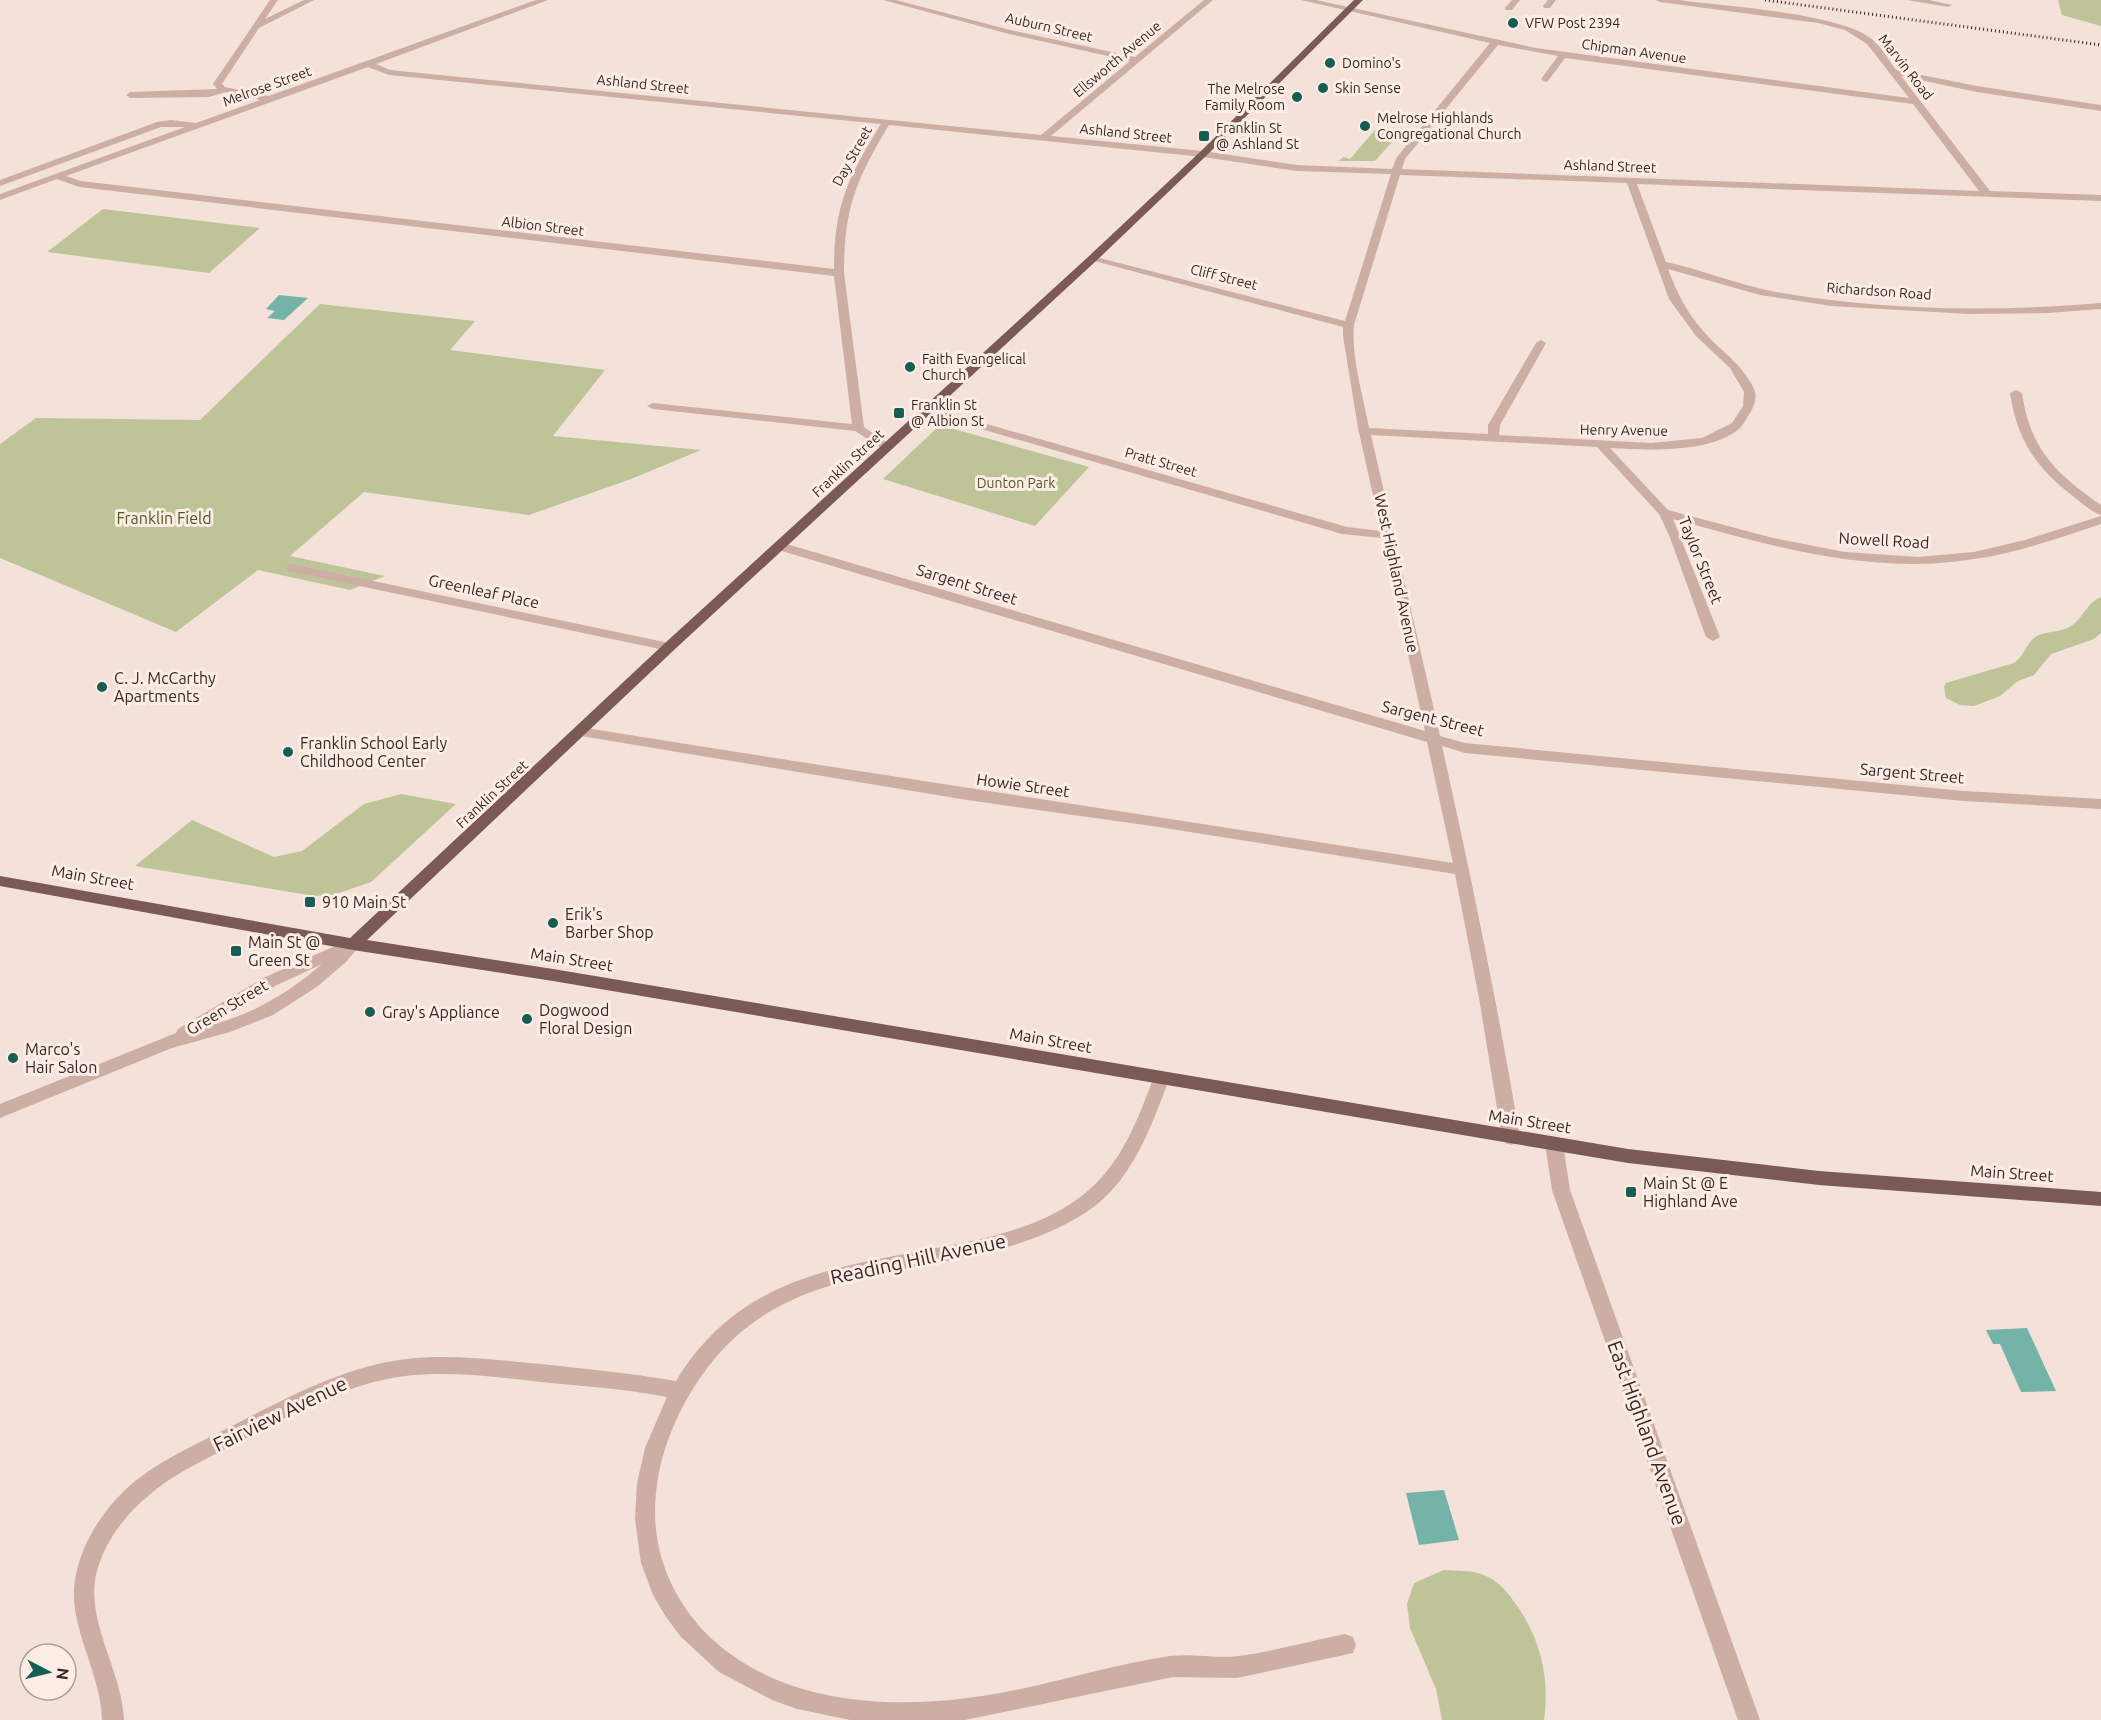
<svg xmlns="http://www.w3.org/2000/svg" width="2101" height="1720" font-family="Ubuntu,sans-serif">
<style>
.green{fill:#bfc498}
.water{fill:#75b3a9}
.lines{fill:none;stroke-linecap:round;stroke-linejoin:round}
.minor{fill:#cdaea4;fill-rule:evenodd}
.major{fill:#7b5a56;fill-rule:evenodd}
.rail{stroke:#372826;stroke-width:3;stroke-dasharray:1 3;stroke-linecap:butt}
.poi-dot{fill:#185d53;stroke:#fbede6;stroke-width:2}
.labels{text-anchor:middle;stroke-width:6;stroke-linejoin:round;paint-order:stroke}
.far-poi-label{font-size:14px;fill:#372826;stroke:#fbede6;text-anchor:start}
.far-street-label{font-size:14px;fill:#372826;stroke:#fbede6}
.far-park-label{font-size:14px;fill:#515828;stroke:#fbede6}
.park-label{font-size:16px;fill:#515828;stroke:#fbede6}
.street-label{font-size:16px;fill:#372826;stroke:#fbede6}
.poi-label{font-size:16px;fill:#372826;stroke:#fbede6;text-anchor:start}
.near-street-label{font-size:20px;fill:#372826;stroke:#fbede6}
</style>
<rect width="100%" height="100%" fill="#f4e1d9"/>
<g class="green">
<polygon points="2058,0 2101,0 2101,26 2062,15"/>
<polygon points="1375,130 1399,134 1375,161 1339,161 1343,157 1350,159"/>
<polygon points="103,209 260,228 209,273 47,252"/>
<polygon points="320,304 475,321 450,350 605,370 553,436 701,450 631,479 529,515 364,492 290,556 385,576 350,590 258,570 176,632 0,558 0,444 36,418 200,420"/>
<polygon points="940,425 1089,467 1035,526 883,479"/>
<path d="M 2101,597 L 2101,633 L 2094,639 L 2051,654 L 2034,675 L 2018,681 L 2000,696 L 1974,706 L 1960,705 L 1946,698 L 1944,687 L 1946,683 L 2014,663 C 2025,656 2027,640 2039,635 C 2051,630 2064,633 2075,623 C 2084,615 2088,602 2101,597 Z"/>
<polygon points="401,794 456,804 371,882 333,895 314,896 135,866 192,820 274,857 302,851 364,804"/>
<path d="M 1444,1570 C 1456,1571 1471,1570 1481,1574 C 1499,1580 1507,1592 1518,1607 C 1541,1641 1550,1679 1544,1720 L 1442,1720 L 1436,1689 L 1410,1628 L 1407,1604 L 1414,1583 Z"/>
</g>
<g class="water">
<polygon points="279,295 308,298 284,320 267,318 275,311 266,309"/>
<polygon points="2027,1328 2056,1391 2021,1392 2000,1344 1993,1344 1986,1330"/>
<polygon points="1444,1490 1459,1540 1419,1545 1406,1493"/>
</g>
<g class="lines">
<g class="minor">
<path d="M 270,0 L 278,0 L 265,19 L 304,0 L 314,0 L 259,28 L 222,84 L 225,87 L 269,96 L 536,0 L 548,0 L 376,64 L 390,70 L 1041,135 L 1130,61 L 1009,34 L 883,0 L 896,0 L 1010,30 L 1135,57 L 1204,0 L 1213,0 L 1051,136 L 1203,151 L 1297,165 L 1392,169 L 1397,157 L 1490,43 L 1301,0 L 1316,0 L 1536,48 L 1909,98 L 1867,44 L 1845,30 L 1818,23 L 1660,2 L 1656,0 L 1678,0 C 1722,6 1843,13 1873,40 C 1882,48 1889,60 1896,70 L 1977,86 L 2101,105 L 2101,111 L 1977,92 L 1901,76 L 1990,191 L 2101,195 L 2101,201 L 1637,184 L 1666,262 C 1703,270 1739,285 1776,292 C 1881,311 1996,312 2101,303 L 2101,309 L 2048,313 L 1968,314 L 1831,306 L 1760,295 L 1668,269 C 1677,293 1687,313 1704,332 C 1721,351 1742,364 1753,387 C 1758,395 1755,405 1750,413 C 1747,417 1744,424 1740,428 C 1711,454 1647,450 1610,448 L 1668,510 L 1773,538 L 1845,552 L 1918,557 L 1974,552 L 2025,540 L 2101,516 L 2101,524 C 2059,538 2017,553 1974,559 C 1871,576 1771,546 1673,519 L 1720,637 L 1713,641 L 1706,637 L 1669,535 L 1659,514 L 1597,447 L 1371,435 L 1440,736 L 1465,743 L 1964,791 L 2101,799 L 2101,809 L 1964,801 L 1465,753 L 1442,746 C 1471,876 1498,1006 1520,1138 L 1517,1143 L 1511,1145 L 1505,1143 L 1502,1138 L 1479,998 L 1455,874 L 1152,826 L 967,800 L 575,735 L 573,732 L 580,727 C 871,774 1162,817 1453,863 L 1427,742 L 775,549 L 773,546 L 779,542 L 783,543 L 1425,731 L 1382,538 L 1342,534 L 923,412 L 921,410 L 927,407 L 931,408 L 1347,527 L 1381,531 L 1358,428 L 1343,336 L 1343,327 L 1087,259 L 1092,256 L 1345,321 L 1391,174 L 1297,171 L 1203,157 L 889,125 C 856,180 844,208 844,273 L 864,427 L 890,445 L 890,449 L 886,451 L 855,431 L 653,409 L 647,406 L 653,403 L 852,424 L 834,276 L 79,187 L 57,179 L 0,200 L 0,194 L 185,127 L 161,127 L 0,186 L 0,180 L 157,122 L 171,120 L 196,123 L 260,100 L 226,92 L 209,97 L 130,98 L 126,95 L 130,92 L 217,89 L 213,84 ZM 1498,45 L 1558,56 L 1541,79 L 1545,82 L 1548,81 L 1565,58 L 1913,104 L 1979,191 L 1402,169 L 1405,159 ZM 368,67 L 389,75 L 881,124 C 848,177 834,206 834,269 L 81,181 L 66,176 ZM 1400,175 L 1627,183 L 1669,299 L 1696,336 L 1730,368 L 1744,392 L 1743,406 L 1732,423 L 1702,438 L 1651,443 L 1499,435 L 1500,425 L 1546,343 L 1541,340 L 1536,343 L 1488,425 L 1488,434 L 1369,428 C 1363,395 1351,358 1354,325 Z"/>
<polygon points="1512,0 1520,0 1512,10 1506,10 1505,8"/>
<polygon points="1548,0 1556,0 1550,8 1544,8 1543,6"/>
<polygon points="1907,0 1929,0 1952,5 1948,7"/>
<path d="M 2016,390 L 2022,393 C 2030,449 2056,474 2101,505 L 2101,515 C 2091,512 2082,503 2074,497 C 2036,468 2017,440 2010,393 Z"/>
<polygon points="292,564 669,643 676,647 669,651 288,571 286,568 288,565"/>
<path d="M 353,938 L 359,940 L 361,944 L 346,962 L 318,986 L 273,1015 L 230,1032 L 172,1048 L 0,1118 L 0,1104 L 176,1033 L 178,1029 L 263,978 ZM 322,964 C 290,992 252,1015 210,1025 L 275,986 Z"/>
<path d="M 1161,1072 L 1167,1074 L 1169,1079 C 1151,1128 1131,1184 1085,1213 C 964,1290 803,1242 708,1367 C 683,1400 665,1438 658,1478 C 647,1540 667,1596 712,1639 C 782,1704 891,1710 982,1696 C 1045,1687 1107,1665 1170,1656 C 1193,1653 1217,1659 1239,1656 C 1275,1651 1310,1641 1345,1634 L 1353,1637 L 1356,1645 L 1353,1653 L 1237,1678 L 1173,1677 L 965,1720 L 850,1720 L 797,1709 L 772,1700 L 719,1672 L 681,1637 L 666,1617 L 653,1595 L 641,1563 L 635,1519 L 637,1483 L 645,1448 L 667,1397 C 625,1389 583,1386 541,1382 C 496,1377 451,1371 405,1376 C 344,1384 291,1415 237,1443 C 207,1459 174,1473 148,1496 C 124,1516 103,1544 96,1575 C 86,1623 122,1670 124,1720 L 102,1720 C 101,1670 65,1623 76,1575 C 82,1543 102,1512 125,1490 C 154,1463 191,1447 226,1429 C 283,1400 341,1367 406,1359 C 451,1354 496,1360 541,1364 C 586,1369 631,1373 676,1381 C 747,1264 862,1266 981,1239 C 1019,1230 1061,1216 1091,1188 C 1123,1159 1138,1119 1153,1079 L 1155,1074 Z"/>
<polygon points="1554,1137 1560,1139 1563,1144 1570,1190 1760,1720 1738,1720 1552,1190 1545,1144 1548,1139"/>
</g>
<polygon class="major" points="1354,0 1363,0 1206,156 1096,261 674,650 367,940 553,969 1628,1149 1819,1171 2101,1192 2101,1206 1819,1185 1628,1163 553,981 353,950 0,886 0,876 350,938 664,644 1088,257 1200,152"/>
<polyline class="rail" points="1765,0 2101,45"/>
</g>
<g class="poi-dot">
<circle cx="1513" cy="23" r="6"/>
<circle cx="1330" cy="63" r="6"/>
<circle cx="1323" cy="88" r="6"/>
<circle cx="1297" cy="97" r="6"/>
<circle cx="1365" cy="126" r="6"/>
<rect x="1198" y="130" width="12" height="12" rx="3"/>
<circle cx="910" cy="367" r="6"/>
<rect x="893" y="407" width="12" height="12" rx="3"/>
<circle cx="102" cy="687" r="6"/>
<circle cx="288" cy="752" r="6"/>
<rect x="304" y="896" width="12" height="12" rx="3"/>
<circle cx="553" cy="923" r="6"/>
<rect x="230" y="945" width="12" height="12" rx="3"/>
<circle cx="370" cy="1012" r="6"/>
<circle cx="527" cy="1019" r="6"/>
<circle cx="13" cy="1058" r="6"/>
<rect x="1625" y="1186" width="12" height="12" rx="3"/>
</g>
<g class="labels">
<g class="far-poi-label">
<text x="1525" y="28">VFW Post 2394</text>
<text x="1342" y="68">Domino's</text>
<text x="1335" y="93">Skin Sense</text>
<text x="1285" y="94" text-anchor="end">The Melrose<tspan x="1285" dy="16">Family Room</tspan></text>
<text x="1377" y="123">Melrose Highlands<tspan x="1377" dy="16">Congregational Church</tspan></text>
<text x="1216" y="133">Franklin St<tspan x="1216" dy="16">@ Ashland St</tspan></text>
<text x="922" y="364">Faith Evangelical<tspan x="922" dy="16">Church</tspan></text>
<text x="911" y="410">Franklin St<tspan x="911" dy="16">@ Albion St</tspan></text>
</g>
<g class="far-street-label">
<text transform="translate(1049 27) rotate(13)" y="5">Auburn Street</text>
<text transform="translate(1634 51) rotate(8)" y="5">Chipman Avenue</text>
<text transform="translate(1117 59) rotate(-40)" y="5">Ellsworth Avenue</text>
<text transform="translate(1906 67) rotate(52)" y="5">Marvin Road</text>
<text transform="translate(643 84) rotate(6)" y="5">Ashland Street</text>
<text transform="translate(267 86) rotate(-20)" y="5">Melrose Street</text>
<text transform="translate(1126 133) rotate(6)" y="5">Ashland Street</text>
<text transform="translate(852 156) rotate(-61)" y="5">Day Street</text>
<text transform="translate(1610 166) rotate(2)" y="5">Ashland Street</text>
<text transform="translate(543 226) rotate(7)" y="5">Albion Street</text>
<text transform="translate(1224 277) rotate(14)" y="5">Cliff Street</text>
<text transform="translate(1879 291) rotate(4)" y="5">Richardson Road</text>
<text transform="translate(1624 430) rotate(1)" y="5">Henry Avenue</text>
<text transform="translate(1161 462) rotate(16)" y="5">Pratt Street</text>
<text transform="translate(848 463) rotate(-43)" y="5">Franklin Street</text>
<text transform="translate(492 794) rotate(-43)" y="5">Franklin Street</text>
</g>
<g class="far-park-label">
<text x="1016" y="488">Dunton Park</text>
</g>
<g class="park-label">
<text x="164" y="524">Franklin Field</text>
</g>
<g class="street-label">
<text transform="translate(1884 540) rotate(3)" y="6">Nowell Road</text>
<text transform="translate(1701 560) rotate(68)" y="6">Taylor Street</text>
<text transform="translate(1397 573) rotate(78)" y="6">West Highland Avenue</text>
<text transform="translate(967 584) rotate(17)" y="6">Sargent Street</text>
<text transform="translate(484 591) rotate(12)" y="6">Greenleaf Place</text>
<text transform="translate(1433 718) rotate(14)" y="6">Sargent Street</text>
<text transform="translate(1912 773) rotate(5)" y="6">Sargent Street</text>
<text transform="translate(1023 785) rotate(8)" y="6">Howie Street</text>
<text transform="translate(93 877) rotate(10)" y="6">Main Street</text>
<text transform="translate(572 959) rotate(9)" y="6">Main Street</text>
<text transform="translate(227 1007) rotate(-31)" y="6">Green Street</text>
<text transform="translate(1051 1040) rotate(10)" y="6">Main Street</text>
<text transform="translate(1530 1121) rotate(9)" y="6">Main Street</text>
<text transform="translate(2012 1173) rotate(4)" y="6">Main Street</text>
</g>
<g class="poi-label">
<text x="114" y="684">C. J. McCarthy<tspan x="114" dy="18">Apartments</tspan></text>
<text x="300" y="749">Franklin School Early<tspan x="300" dy="18">Childhood Center</tspan></text>
<text x="322" y="908">910 Main St</text>
<text x="565" y="920">Erik's<tspan x="565" dy="18">Barber Shop</tspan></text>
<text x="248" y="948">Main St @<tspan x="248" dy="18">Green St</tspan></text>
<text x="539" y="1016">Dogwood<tspan x="539" dy="18">Floral Design</tspan></text>
<text x="382" y="1018">Gray's Appliance</text>
<text x="25" y="1055">Marco's<tspan x="25" dy="18">Hair Salon</tspan></text>
<text x="1643" y="1189">Main St @ E<tspan x="1643" dy="18">Highland Ave</tspan></text>
</g>
<g class="near-street-label">
<text transform="translate(918 1259) rotate(-12)" y="7">Reading Hill Avenue</text>
<text transform="translate(280 1414) rotate(-26)" y="7">Fairview Avenue</text>
<text transform="translate(1647 1433) rotate(70)" y="7">East Highland Avenue</text>
</g>
</g>
<g transform="translate(48 1672) rotate(97)"><circle r="28" fill="#fbede6" stroke="#ad9e99" stroke-width="1.5"/>
<path d="M0-4.5L10 22L0 15L-10 22Z" fill="#185d53"/>
<text y="-9" font-size="16" font-weight="bold" text-anchor="middle" fill="#372826">N</text>
</g>
</svg>
